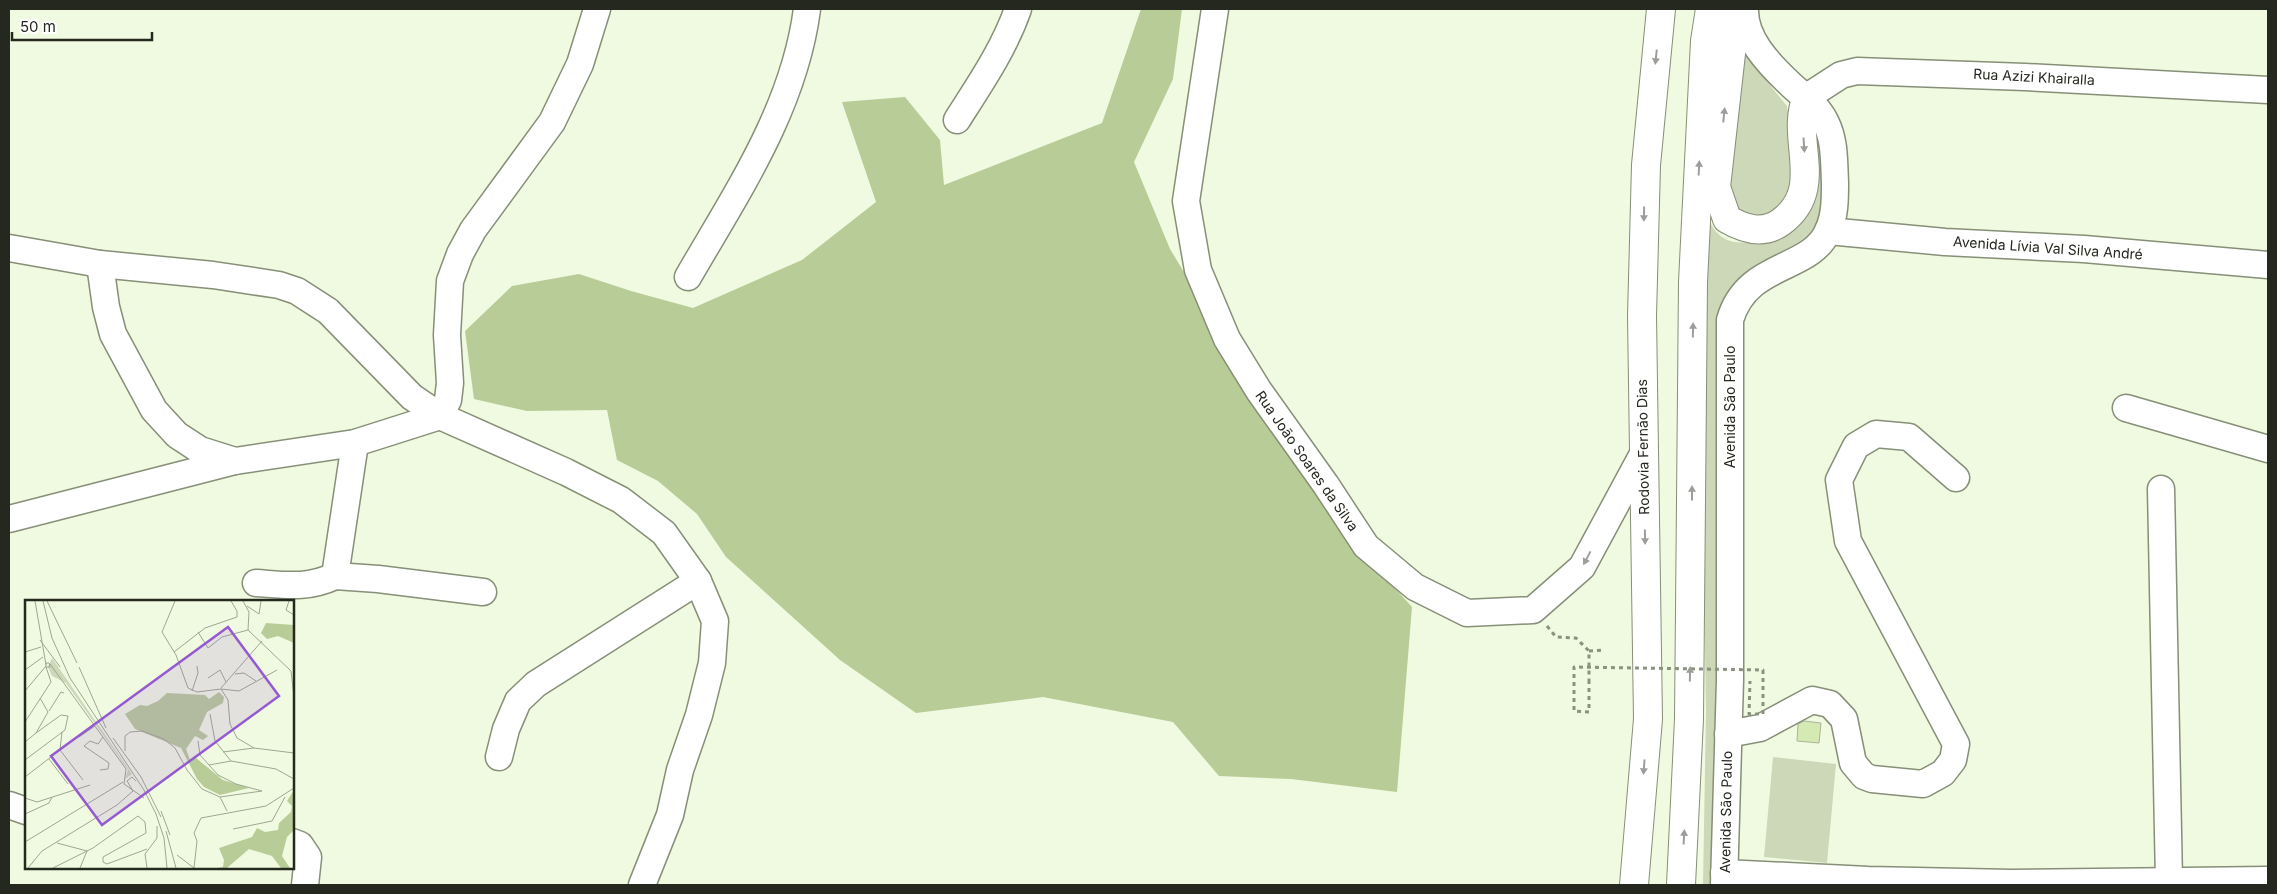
<svg xmlns="http://www.w3.org/2000/svg" width="2277" height="894" font-family="Inter,sans-serif">
<style>
.green{fill:#ccd8b7}
.forest{fill:#b8cc97}
.building{fill:#d5e9b3;stroke:#acb59c}
.lines{fill:none;stroke-linecap:round;stroke-linejoin:round}
.minor-casing{stroke:#868f77;stroke-width:29}
.highway-casing{stroke:#868f77;stroke-width:30}
.path{stroke:#8a917f;stroke-width:3;stroke-dasharray:4 4;stroke-linecap:butt}
.minor{stroke:#fff;stroke-width:26}
.highway{stroke:#fff;stroke-width:28}
.path-bridge{stroke:#8a917f;stroke-width:3;stroke-dasharray:4 4;stroke-linecap:butt}
.oneway{fill:#9c9e9a}
.labels{text-anchor:middle;stroke-width:5;stroke-linejoin:round;paint-order:stroke}
.street-label{font-size:14px;fill:#24281e;stroke:#fff}
.inset-road{fill:none;stroke:#9ea692;stroke-width:1}
.view{fill:#955ad1;fill-opacity:0.15;stroke:#955ad1;stroke-width:2.5}
.inset-edge{fill:none;stroke:#24281e;stroke-width:2.5}
</style>
<rect width="100%" height="100%" fill="#f0fae0"/>
<g class="green">
<path d="M 1740,49 L 1787,106 L 1796,168 L 1791,199 C 1765,220 1763,221 1731,210 L 1722,183 Z"/>
<path d="M 1815,134 C 1826,152 1823,162 1822,182 C 1822,196 1822,211 1817,224 C 1804,260 1737,267 1722,305 L 1715,885 L 1703,885 L 1706,711 L 1703,523 L 1707,249 L 1710,222 C 1725,255 1763,241 1789,230 Z"/>
<polygon points="1773,757 1836,764 1827,863 1764,857"/>
</g>
<polygon class="forest" points="1141,9 1182,9 1173,79 1134,162 1170,249 1337,525 1412,607 1397,792 1291,779 1219,776 1173,722 1043,697 916,713 840,660 726,557 697,514 658,481 617,460 607,410 527,411 474,399 465,331 512,286 579,274 631,291 693,308 802,260 876,202 842,102 905,97 940,140 944,185 1102,123"/>
<polygon class="building" points="1804,721 1821,723 1819,743 1797,741 1798,724"/>
<g class="lines">
<defs>
<g id="minor">
<polyline points="1215,9 1186,201 1198,270 1227,339 1259,391 1326,485 1366,546 1415,587 1467,613 1533,610 1582,567 1643,454"/>
<polyline points="1807,97 1841,75 1857,71 2025,77 2268,90"/>
<path d="M 957,120 C 980,84 1004,49 1018,9"/>
<polyline points="1828,231 1945,242 2084,249 2268,265"/>
<polyline points="9,248 100,264 213,275 279,285 297,291 328,311 412,397 440,416 566,472 621,500 664,533 698,581 715,621 712,663 699,715 680,770 670,815 642,885"/>
<polyline points="100,264 106,307 113,334 154,410 177,435 200,450 235,461"/>
<path d="M 688,277 C 737,192 794,109 807,9"/>
<polyline points="2126,408 2268,449"/>
<polyline points="440,416 448,400 450,383 447,335 450,281 460,254 473,230 552,122 580,64 597,9"/>
<polyline points="355,443 335,576 378,579 483,592"/>
<polyline points="2161,489 2169,881"/>
<polyline points="9,519 235,461 355,443 440,416"/>
<path d="M 256,583 C 286,585 307,589 335,576"/>
<polyline points="1728,734 1760,728 1812,700 1830,704 1844,719 1853,763 1864,776 1872,779 1923,784 1943,773 1953,760 1956,744 1848,541 1839,480 1856,446 1876,434 1909,437 1956,478"/>
<polyline points="499,757 506,729 518,701 536,684 698,581"/>
<polyline points="9,805 26,811"/>
<polyline points="292,842 300,845 308,857 305,885"/>
<polyline points="1724,873 1868,880 2012,883 2268,880"/>
<path d="M 1724,885 L 1730,680 L 1730,320 C 1747,261 1810,272 1828,231 C 1835,216 1835,199 1835,183 C 1834,163 1835,141 1826,123 C 1817,104 1802,96 1788,82 C 1768,63 1744,38 1745,9"/>
</g>
<g id="highway">
<path d="M 1736,9 L 1716,187 L 1727,219 C 1744,229 1763,235 1781,222 C 1827,188 1789,139 1807,97"/>
<polyline points="1634,885 1648,719 1642,316 1646,165 1661,9"/>
<polyline points="1681,885 1689,719 1693,282 1705,41 1710,9"/>
</g>
</defs>
<use href="#minor" class="minor-casing"/>
<use href="#highway" class="highway-casing"/>
<g class="path">
<polyline points="1547,626 1556,637 1576,638 1589,651 1589,680"/>
<polyline points="1589,651 1604,650"/>
</g>
<use href="#minor" class="minor"/>
<use href="#highway" class="highway"/>
<polyline class="path-bridge" points="1589,680 1589,712 1574,711 1574,667 1763,670 1763,714 1749,714 1750,681"/>
</g>
<defs><path id="oneway-solid" d="M-6-.8H1V-3.2L6.5 0L1 3.2V.8H-6Z" transform="scale(1.25)"/></defs>
<g class="oneway">
<use href="#oneway-solid" transform="translate(1656 57) rotate(96)"/>
<use href="#oneway-solid" transform="translate(1724 115) rotate(-84)"/>
<use href="#oneway-solid" transform="translate(1804 145) rotate(86)"/>
<use href="#oneway-solid" transform="translate(1699 168) rotate(-87)"/>
<use href="#oneway-solid" transform="translate(1644 214) rotate(91)"/>
<use href="#oneway-solid" transform="translate(1693 330) rotate(-89)"/>
<use href="#oneway-solid" transform="translate(1692 493) rotate(-90)"/>
<use href="#oneway-solid" transform="translate(1645 537) rotate(89)"/>
<use href="#oneway-solid" transform="translate(1587 558) rotate(118)"/>
<use href="#oneway-solid" transform="translate(1690 674) rotate(-89)"/>
<use href="#oneway-solid" transform="translate(1644 767) rotate(94)"/>
<use href="#oneway-solid" transform="translate(1684 837) rotate(-87)"/>
</g>
<g class="labels">
<g class="street-label">
<text transform="translate(2034 77) rotate(3)" y="5">Rua Azizi Khairalla</text>
<text transform="translate(2048 248) rotate(4)" y="5">Avenida Lívia Val Silva André</text>
<text transform="translate(1730 407) rotate(-90)" y="5">Avenida São Paulo</text>
<text transform="translate(1643 447) rotate(-91)" y="5">Rodovia Fernão Dias</text>
<text transform="translate(1307 461) rotate(55)" y="5">Rua João Soares da Silva</text>
<text transform="translate(1726 812) rotate(-89)" y="5">Avenida São Paulo</text>
</g>
</g>
<g transform="translate(25 600)">
<rect width="269" height="269" fill="#f0fae0"/>
<path d="M 27,58 L 107,174 L 100,179 L 103,170 L 41,83 L 27,76 L 23,67 Z" fill="#ccd8b7"/>
<path d="M 241,23 L 269,25 L 269,43 L 253,36 L 242,39 L 236,33 ZM 194,92 L 199,97 L 198,103 L 182,112 L 174,130 L 183,136 L 178,140 L 170,136 L 161,149 L 165,160 L 171,158 L 198,180 L 224,188 L 195,195 L 179,187 L 172,179 L 156,148 L 110,129 L 100,114 L 115,105 L 122,106 L 133,101 L 142,93 L 180,95 L 184,99 ZM 269,190 L 269,230 L 262,237 L 257,256 L 265,268 L 256,268 L 247,256 L 224,249 L 202,268 L 192,268 L 198,267 L 199,260 L 194,248 L 227,237 L 232,228 L 240,232 L 253,230 L 254,223 L 266,212 L 267,206 L 262,201 Z" fill="#b8cc97"/>
<path class="inset-road" d="M 10,1 L 21,65M 18,1 L 27,38 L 45,78 L 119,190 L 131,214 L 139,238 L 142,268M 22,1 L 52,63M 150,1 L 137,32 L 151,55 L 163,88 L 172,92 L 196,89 L 214,91 L 252,70M 218,1 L 224,12 L 223,30 L 266,71 L 269,97M 264,1 L 261,10 L 269,15M 222,6 L 234,14 L 236,1M 173,32 L 183,48 L 197,37 L 223,30M 15,40 L 35,67M 0,52 L 16,47M 149,52 L 180,28 L 212,17 L 212,11 L 206,1M 21,63 L 24,63 L 25,67 L 21,67 ZM 25,64 L 101,169 L 99,184 L 119,198M 54,67 L 81,128M 0,70 L 18,57M 210,74 L 219,73 L 231,81M 183,78 L 195,70 L 201,82M 196,88 L 237,41M 196,89 L 203,100 L 205,124 L 212,138 L 229,148 L 269,153M 0,91 L 21,66M 167,91 L 173,73 L 172,66M 24,111 L 36,92 L 39,93M 185,114 L 190,141 L 206,161 L 251,169 L 269,179M 0,122 L 26,82 L 21,67M 54,137 L 70,126M 88,138 L 116,177 L 136,217M 173,141 L 175,155 L 193,175 L 211,184 L 237,191M 0,142 L 11,133 L 23,112 L 15,98M 35,150 L 58,180M 35,150 L 37,132M 100,151 L 100,136 L 105,132 L 117,131 L 139,139 L 150,148 L 162,170 L 177,189 L 195,197 L 202,211M 198,152 L 229,148M 24,159 L 43,184M 0,160 L 40,130 L 43,116 L 36,115 L 11,133M 184,165 L 206,161M 75,170 L 83,169 L 84,163 L 59,146 L 65,141 L 73,144 L 78,137M 0,177 L 35,150M 108,191 L 102,181 L 107,177 L 111,181M 195,197 L 237,191M 0,198 L 12,202 L 65,185M 136,211 L 145,235M 0,214 L 24,203 L 27,197M 208,229 L 247,221 L 260,197M 141,231 L 151,268M 0,242 L 98,182M 32,243 L 62,251 L 55,268M 152,255 L 169,268M 3,268 L 17,251 L 92,205 L 108,191M 28,268 L 68,248 L 113,216 L 120,222 L 121,233 L 78,257 L 78,262 L 82,264 L 122,249M 122,268 L 120,254 L 132,238 L 132,226M 169,268 L 172,241 L 169,233 L 176,218 L 241,206 L 269,188"/>
<path class="view" d="M 203,27 L 254,96 L 77,225 L 26,156 Z"/>
<rect width="269" height="269" class="inset-edge"/>
</g>
<rect width="2277" height="894" fill="none" stroke="#24281e" stroke-width="20"/>
<path d="M12 32v8h140v-8" fill="none" stroke="#24281e" stroke-width="2.5"/>
<text x="20" y="32" font-size="15" fill="#24281e" stroke="#ffffff" stroke-width="4" paint-order="stroke">50 m</text>
</svg>
